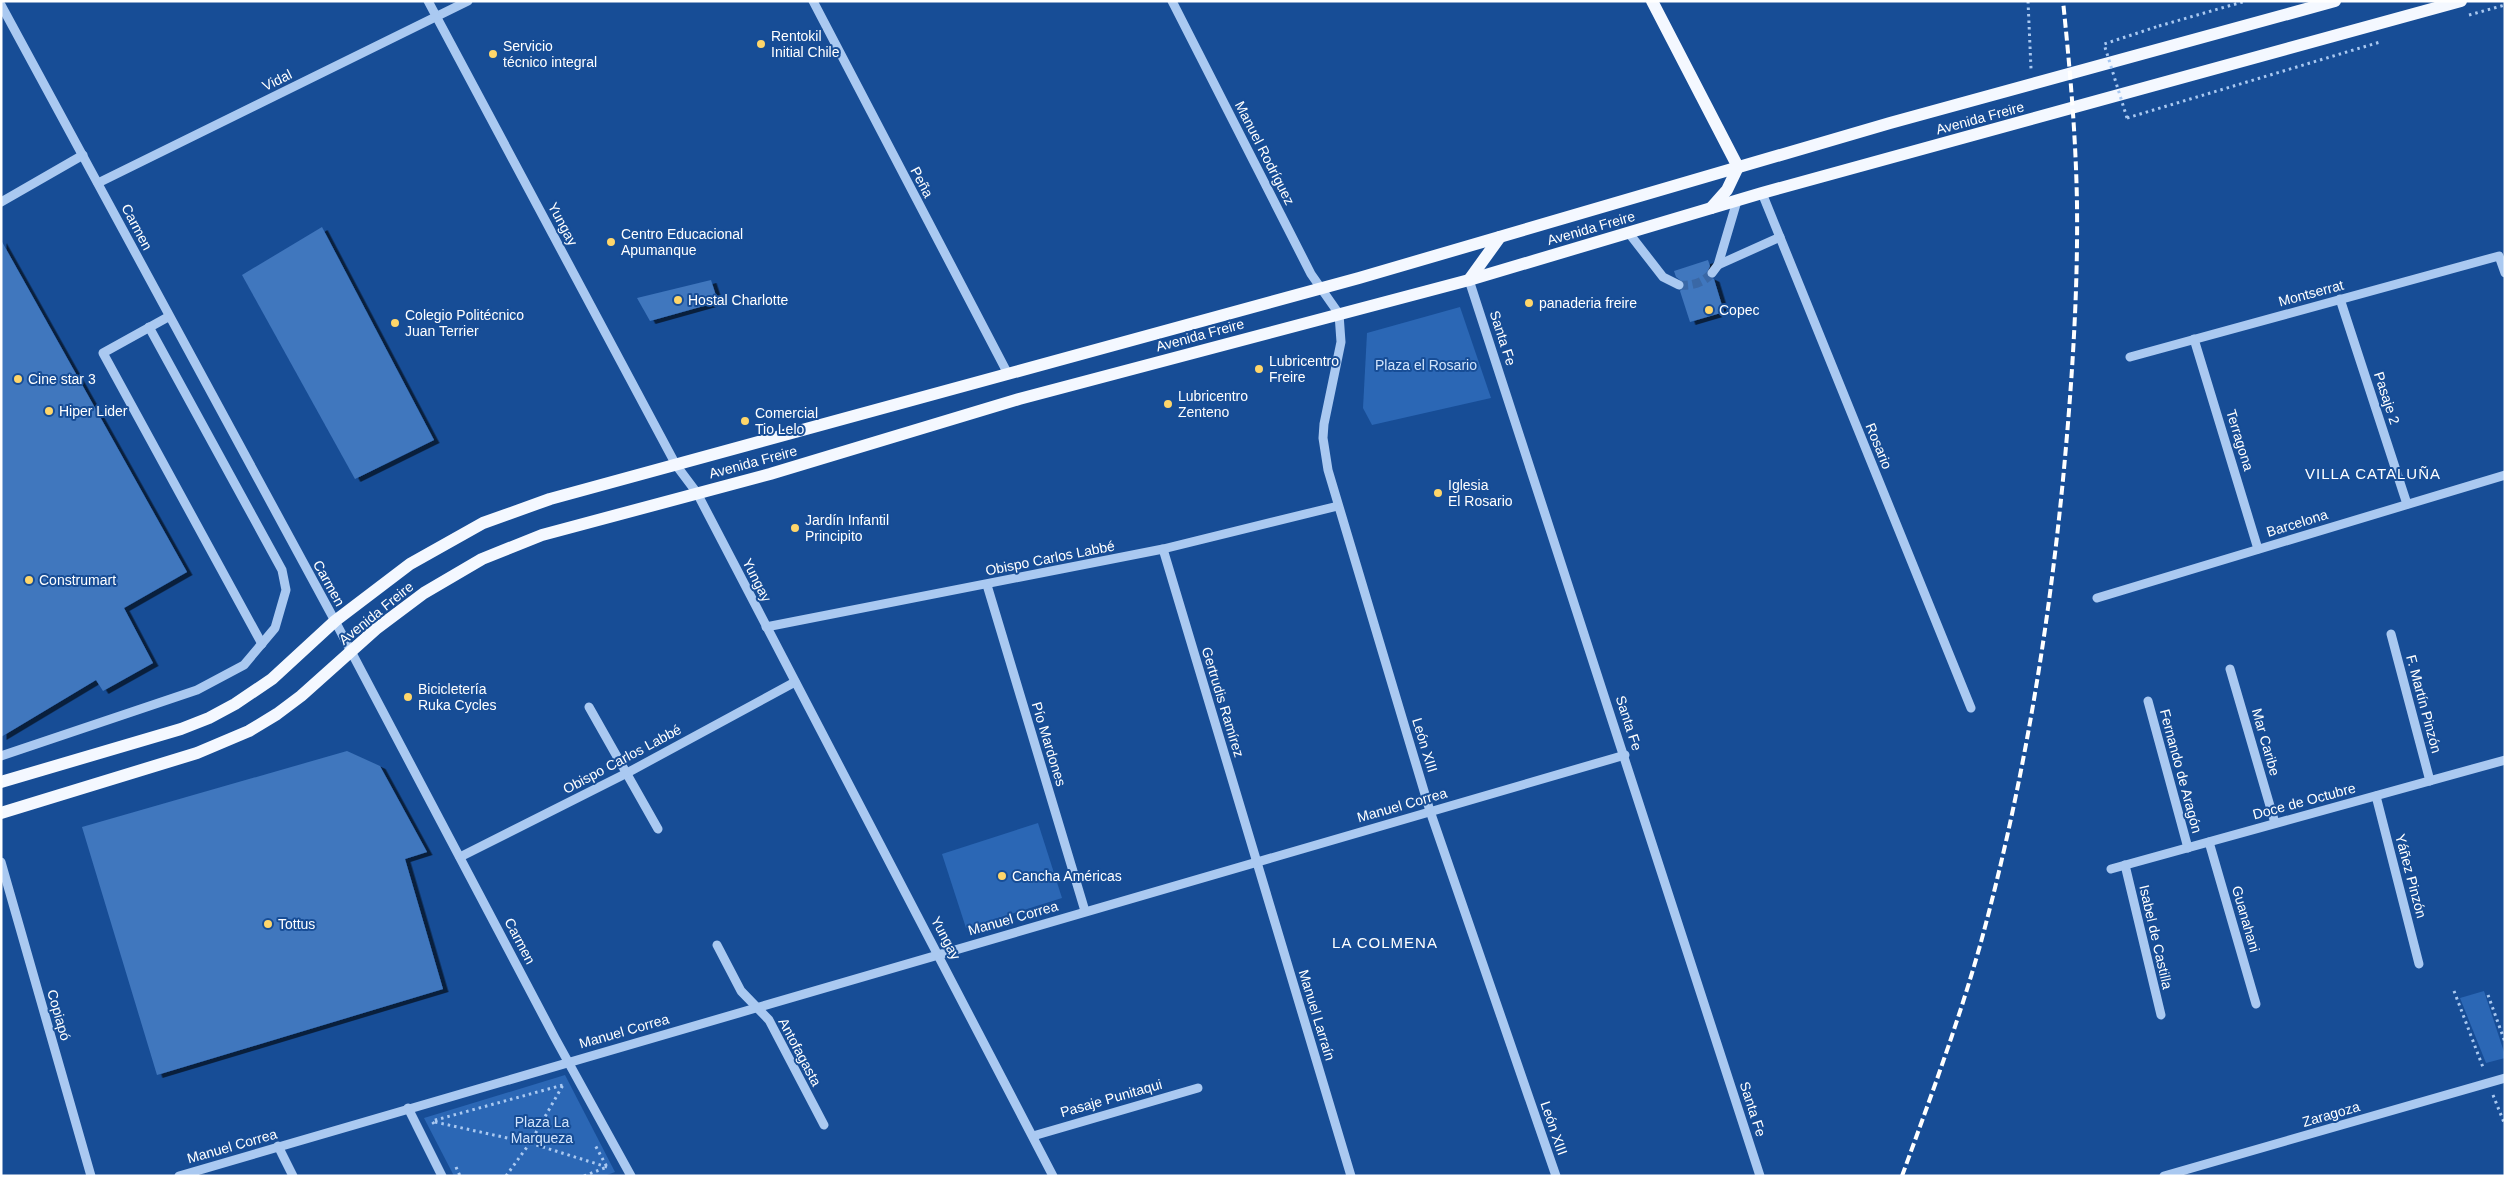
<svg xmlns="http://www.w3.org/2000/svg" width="2506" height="1177" font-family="Arial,sans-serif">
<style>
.green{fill:#2b67b5}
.building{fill:#4077be;filter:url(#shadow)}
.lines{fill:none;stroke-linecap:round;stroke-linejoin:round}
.minor-tunnel{stroke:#3a68a6;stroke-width:9;stroke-dasharray:9 4.5;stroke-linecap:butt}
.path{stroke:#aac9f1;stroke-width:3;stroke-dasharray:2.5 4;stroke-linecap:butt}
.minor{stroke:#aac9f1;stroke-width:9}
.major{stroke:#f4f8ff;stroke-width:12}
.rail{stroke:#fff;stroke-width:4;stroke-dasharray:9 4;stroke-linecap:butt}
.path-bridge{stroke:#aac9f1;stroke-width:3;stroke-dasharray:2.5 4;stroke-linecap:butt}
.poi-dot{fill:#ffd66a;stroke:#174d96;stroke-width:2}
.labels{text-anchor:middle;stroke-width:4;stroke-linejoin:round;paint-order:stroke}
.poi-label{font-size:14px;fill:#fff;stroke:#174d96;text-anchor:start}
.street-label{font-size:14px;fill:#fff;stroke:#174d96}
.park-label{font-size:14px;fill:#d1e4fc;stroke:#174d96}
.neighbourhood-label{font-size:15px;letter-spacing:1px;fill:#fff;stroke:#174d96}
</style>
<defs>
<filter id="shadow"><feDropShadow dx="5.5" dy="3" stdDeviation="0" flood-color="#0009"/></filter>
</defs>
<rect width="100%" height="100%" fill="#174d96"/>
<g class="green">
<polygon points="1460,307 1491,398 1372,425 1363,408 1367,333"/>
<polygon points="1038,823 1062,898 966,928 942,854"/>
<polygon points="2484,991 2505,1055 2505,1058 2486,1063 2460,998"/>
<polygon points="565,1075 615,1172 604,1176 454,1176 424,1118"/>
</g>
<g class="building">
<polygon points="322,227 434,440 355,479 242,275"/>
<polygon points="1,240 187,572 124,608 153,663 103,691 96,680 1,737"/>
<polygon points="1708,260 1710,266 1706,275 1714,279 1724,312 1690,322 1680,291 1685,284 1676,277 1674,271"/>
<polygon points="711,280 718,302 650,321 637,298"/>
<polygon points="347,751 380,766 427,852 405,859 443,989 157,1075 82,827"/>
</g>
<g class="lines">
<path class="minor-tunnel" d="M 1679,285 C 1692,286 1703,283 1712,273"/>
<g class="path">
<polyline points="2028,1 2031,69"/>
<polyline points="2469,15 2505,5"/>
<polyline points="2159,26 2246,1"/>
<polyline points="2127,118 2380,42"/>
<polyline points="2454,991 2484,1070"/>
<polyline points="2488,995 2505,1042"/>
<polyline points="2493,1095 2505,1125"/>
<polyline points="435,1122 530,1143 607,1167"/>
<polyline points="434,1124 432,1121 563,1085 564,1087"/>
<polyline points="456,1167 460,1176"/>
<polyline points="506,1176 530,1143 563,1085"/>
<polyline points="584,1176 607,1167 595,1145"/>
</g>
<g class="minor">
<polyline points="428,1 676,465 697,493 1053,1176"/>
<polyline points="813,1 1008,374"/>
<polyline points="1172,1 1311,274 1339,314 1341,342 1324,424 1323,438 1328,470 1430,811 1556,1176"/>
<polyline points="1,5 335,621 555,1038 631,1176"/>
<polyline points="98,183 468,1"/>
<polyline points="1762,193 1971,708"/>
<polyline points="1,202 83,155"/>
<polyline points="1628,232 1663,277 1679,285"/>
<polyline points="1718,265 1780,237"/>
<polyline points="1712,273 1718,265 1737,201"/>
<polyline points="1469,280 1760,1176"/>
<polyline points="2340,299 2407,504"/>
<polyline points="168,317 103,353 262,644"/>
<polyline points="2194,339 2258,549"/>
<polyline points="2130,357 2499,256 2505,273"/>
<polyline points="1163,549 1351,1176"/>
<polyline points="987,585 1085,911"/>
<polyline points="2097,598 2505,475"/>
<polyline points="766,627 1163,549 1338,506"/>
<polyline points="2391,634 2430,781"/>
<polyline points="2230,669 2275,823"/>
<polyline points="2148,701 2188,848"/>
<polyline points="589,707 658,829"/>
<polyline points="1,756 197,690 244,665 275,628 286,590 282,570 149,327"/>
<polyline points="2376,796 2419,964"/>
<polyline points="2209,842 2256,1004"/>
<polyline points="460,857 627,773 795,682"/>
<polyline points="1,862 91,1176"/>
<polyline points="2125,865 2161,1015"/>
<polyline points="2111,869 2505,760"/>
<polyline points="717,945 741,991 769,1020 824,1125"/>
<polyline points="408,1108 442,1176"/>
<polyline points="1033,1136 1198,1088"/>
<polyline points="278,1146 293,1176"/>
<polyline points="179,1176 1625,755"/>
<polyline points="2164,1176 2505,1078"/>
</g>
<g class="major">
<polyline points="1652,1 1738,167"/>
<polyline points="1711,208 1727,190 1738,167"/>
<polyline points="1469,280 1500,237"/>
<polyline points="1,782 181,729 209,718 235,704 272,679 335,621 410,564 483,523 550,499 1359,278 1890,123 2335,1"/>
<polyline points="1,813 197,753 249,731 277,714 301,696 376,629 424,593 482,559 542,535 770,474 1019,399 1469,280 1762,193 2461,1"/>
</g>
<path class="rail" d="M 1902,1176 C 1930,1099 1959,1021 1981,942 C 2023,787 2049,629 2064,469 C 2072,382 2078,293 2077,205 C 2076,137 2070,69 2063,1"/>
<polyline class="path-bridge" points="2127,118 2104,44 2159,26"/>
</g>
<g class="poi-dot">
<circle cx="761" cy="44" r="5"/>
<circle cx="493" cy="54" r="5"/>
<circle cx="611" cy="242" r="5"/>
<circle cx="678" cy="300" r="5"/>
<circle cx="1529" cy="303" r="5"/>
<circle cx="1709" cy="310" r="5"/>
<circle cx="395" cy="323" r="5"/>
<circle cx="1259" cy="369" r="5"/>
<circle cx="18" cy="379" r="5"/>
<circle cx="1168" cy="404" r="5"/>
<circle cx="49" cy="411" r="5"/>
<circle cx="745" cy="421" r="5"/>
<circle cx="1438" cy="493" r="5"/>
<circle cx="795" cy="528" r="5"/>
<circle cx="29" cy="580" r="5"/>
<circle cx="408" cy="697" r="5"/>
<circle cx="1002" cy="876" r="5"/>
<circle cx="268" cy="924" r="5"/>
</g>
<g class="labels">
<g class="poi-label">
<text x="771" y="41">Rentokil<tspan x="771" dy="16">Initial Chile</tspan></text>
<text x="503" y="51">Servicio<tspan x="503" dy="16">técnico integral</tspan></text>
<text x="621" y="239">Centro Educacional<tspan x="621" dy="16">Apumanque</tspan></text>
<text x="688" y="305">Hostal Charlotte</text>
<text x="1539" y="308">panaderia freire</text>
<text x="1719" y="315">Copec</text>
<text x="405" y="320">Colegio Politécnico<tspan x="405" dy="16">Juan Terrier</tspan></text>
<text x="1269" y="366">Lubricentro<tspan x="1269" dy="16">Freire</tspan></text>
<text x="28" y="384">Cine star 3</text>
<text x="1178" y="401">Lubricentro<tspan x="1178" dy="16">Zenteno</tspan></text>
<text x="59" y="416">Hiper Lider</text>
<text x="755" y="418">Comercial<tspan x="755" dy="16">Tio Lelo</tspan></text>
<text x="1448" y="490">Iglesia<tspan x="1448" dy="16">El Rosario</tspan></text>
<text x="805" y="525">Jardín Infantil<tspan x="805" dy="16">Principito</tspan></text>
<text x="39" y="585">Construmart</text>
<text x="418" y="694">Bicicletería<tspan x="418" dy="16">Ruka Cycles</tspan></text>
<text x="1012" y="881">Cancha Américas</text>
<text x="278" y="929">Tottus</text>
</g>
<g class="street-label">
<text transform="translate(277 80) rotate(-26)" y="5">Vidal</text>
<text transform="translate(1980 118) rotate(-15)" y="5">Avenida Freire</text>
<text transform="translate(1265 153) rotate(63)" y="5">Manuel Rodríguez</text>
<text transform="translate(922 182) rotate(62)" y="5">Peña</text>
<text transform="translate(563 224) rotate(62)" y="5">Yungay</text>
<text transform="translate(137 227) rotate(62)" y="5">Carmen</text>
<text transform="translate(1591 228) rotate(-16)" y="5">Avenida Freire</text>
<text transform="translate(2311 293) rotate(-15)" y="5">Montserrat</text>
<text transform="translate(1200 335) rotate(-15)" y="5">Avenida Freire</text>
<text transform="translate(1503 338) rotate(72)" y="5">Santa Fe</text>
<text transform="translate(2387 398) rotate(72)" y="5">Pasaje 2</text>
<text transform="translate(2240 440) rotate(73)" y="5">Terragona</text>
<text transform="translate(1879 446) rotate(68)" y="5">Rosario</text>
<text transform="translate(753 462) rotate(-15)" y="5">Avenida Freire</text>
<text transform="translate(2297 523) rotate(-17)" y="5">Barcelona</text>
<text transform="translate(1050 558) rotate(-11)" y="5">Obispo Carlos Labbé</text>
<text transform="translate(757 580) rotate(63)" y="5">Yungay</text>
<text transform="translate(329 583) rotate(61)" y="5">Carmen</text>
<text transform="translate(376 613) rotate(-39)" y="5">Avenida Freire</text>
<text transform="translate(1223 702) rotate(73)" y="5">Gertrudis Ramírez</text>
<text transform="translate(2424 704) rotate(75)" y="5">F. Martín Pinzón</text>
<text transform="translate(1629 723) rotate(72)" y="5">Santa Fe</text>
<text transform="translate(2266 742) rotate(74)" y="5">Mar Caribe</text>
<text transform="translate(1049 744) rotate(73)" y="5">Pío Mardones</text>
<text transform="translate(1425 745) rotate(73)" y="5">León XIII</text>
<text transform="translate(622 759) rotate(-28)" y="5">Obispo Carlos Labbé</text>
<text transform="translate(2181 771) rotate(75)" y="5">Fernando de Aragón</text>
<text transform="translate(2304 801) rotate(-15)" y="5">Doce de Octubre</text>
<text transform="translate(1402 805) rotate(-16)" y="5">Manuel Correa</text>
<text transform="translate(2411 876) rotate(75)" y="5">Yáñez Pinzón</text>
<text transform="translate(1013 918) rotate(-16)" y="5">Manuel Correa</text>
<text transform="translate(2246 919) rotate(74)" y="5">Guanahani</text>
<text transform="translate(2156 937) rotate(77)" y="5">Isabel de Castilla</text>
<text transform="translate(946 938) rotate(62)" y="5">Yungay</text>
<text transform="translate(520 941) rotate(62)" y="5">Carmen</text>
<text transform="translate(59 1015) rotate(74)" y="5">Copiapó</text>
<text transform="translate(1317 1015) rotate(73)" y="5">Manuel Larraín</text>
<text transform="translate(624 1031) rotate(-16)" y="5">Manuel Correa</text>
<text transform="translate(800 1052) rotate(62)" y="5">Antofagasta</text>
<text transform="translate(1111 1098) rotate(-16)" y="5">Pasaje Punitaqui</text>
<text transform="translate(1753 1109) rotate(72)" y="5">Santa Fe</text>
<text transform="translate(2331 1114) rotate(-16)" y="5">Zaragoza</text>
<text transform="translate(1554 1128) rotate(71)" y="5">León XIII</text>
<text transform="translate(232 1146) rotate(-16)" y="5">Manuel Correa</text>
</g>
<g class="park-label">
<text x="1426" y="370">Plaza el Rosario</text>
<text x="542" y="1127">Plaza La<tspan x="542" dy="16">Marqueza</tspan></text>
</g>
<g class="neighbourhood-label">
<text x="2373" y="479">VILLA CATALUÑA</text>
<text x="1385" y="948">LA COLMENA</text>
</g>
</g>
<rect width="2506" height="1177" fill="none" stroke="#ffffff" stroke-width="5"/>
</svg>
